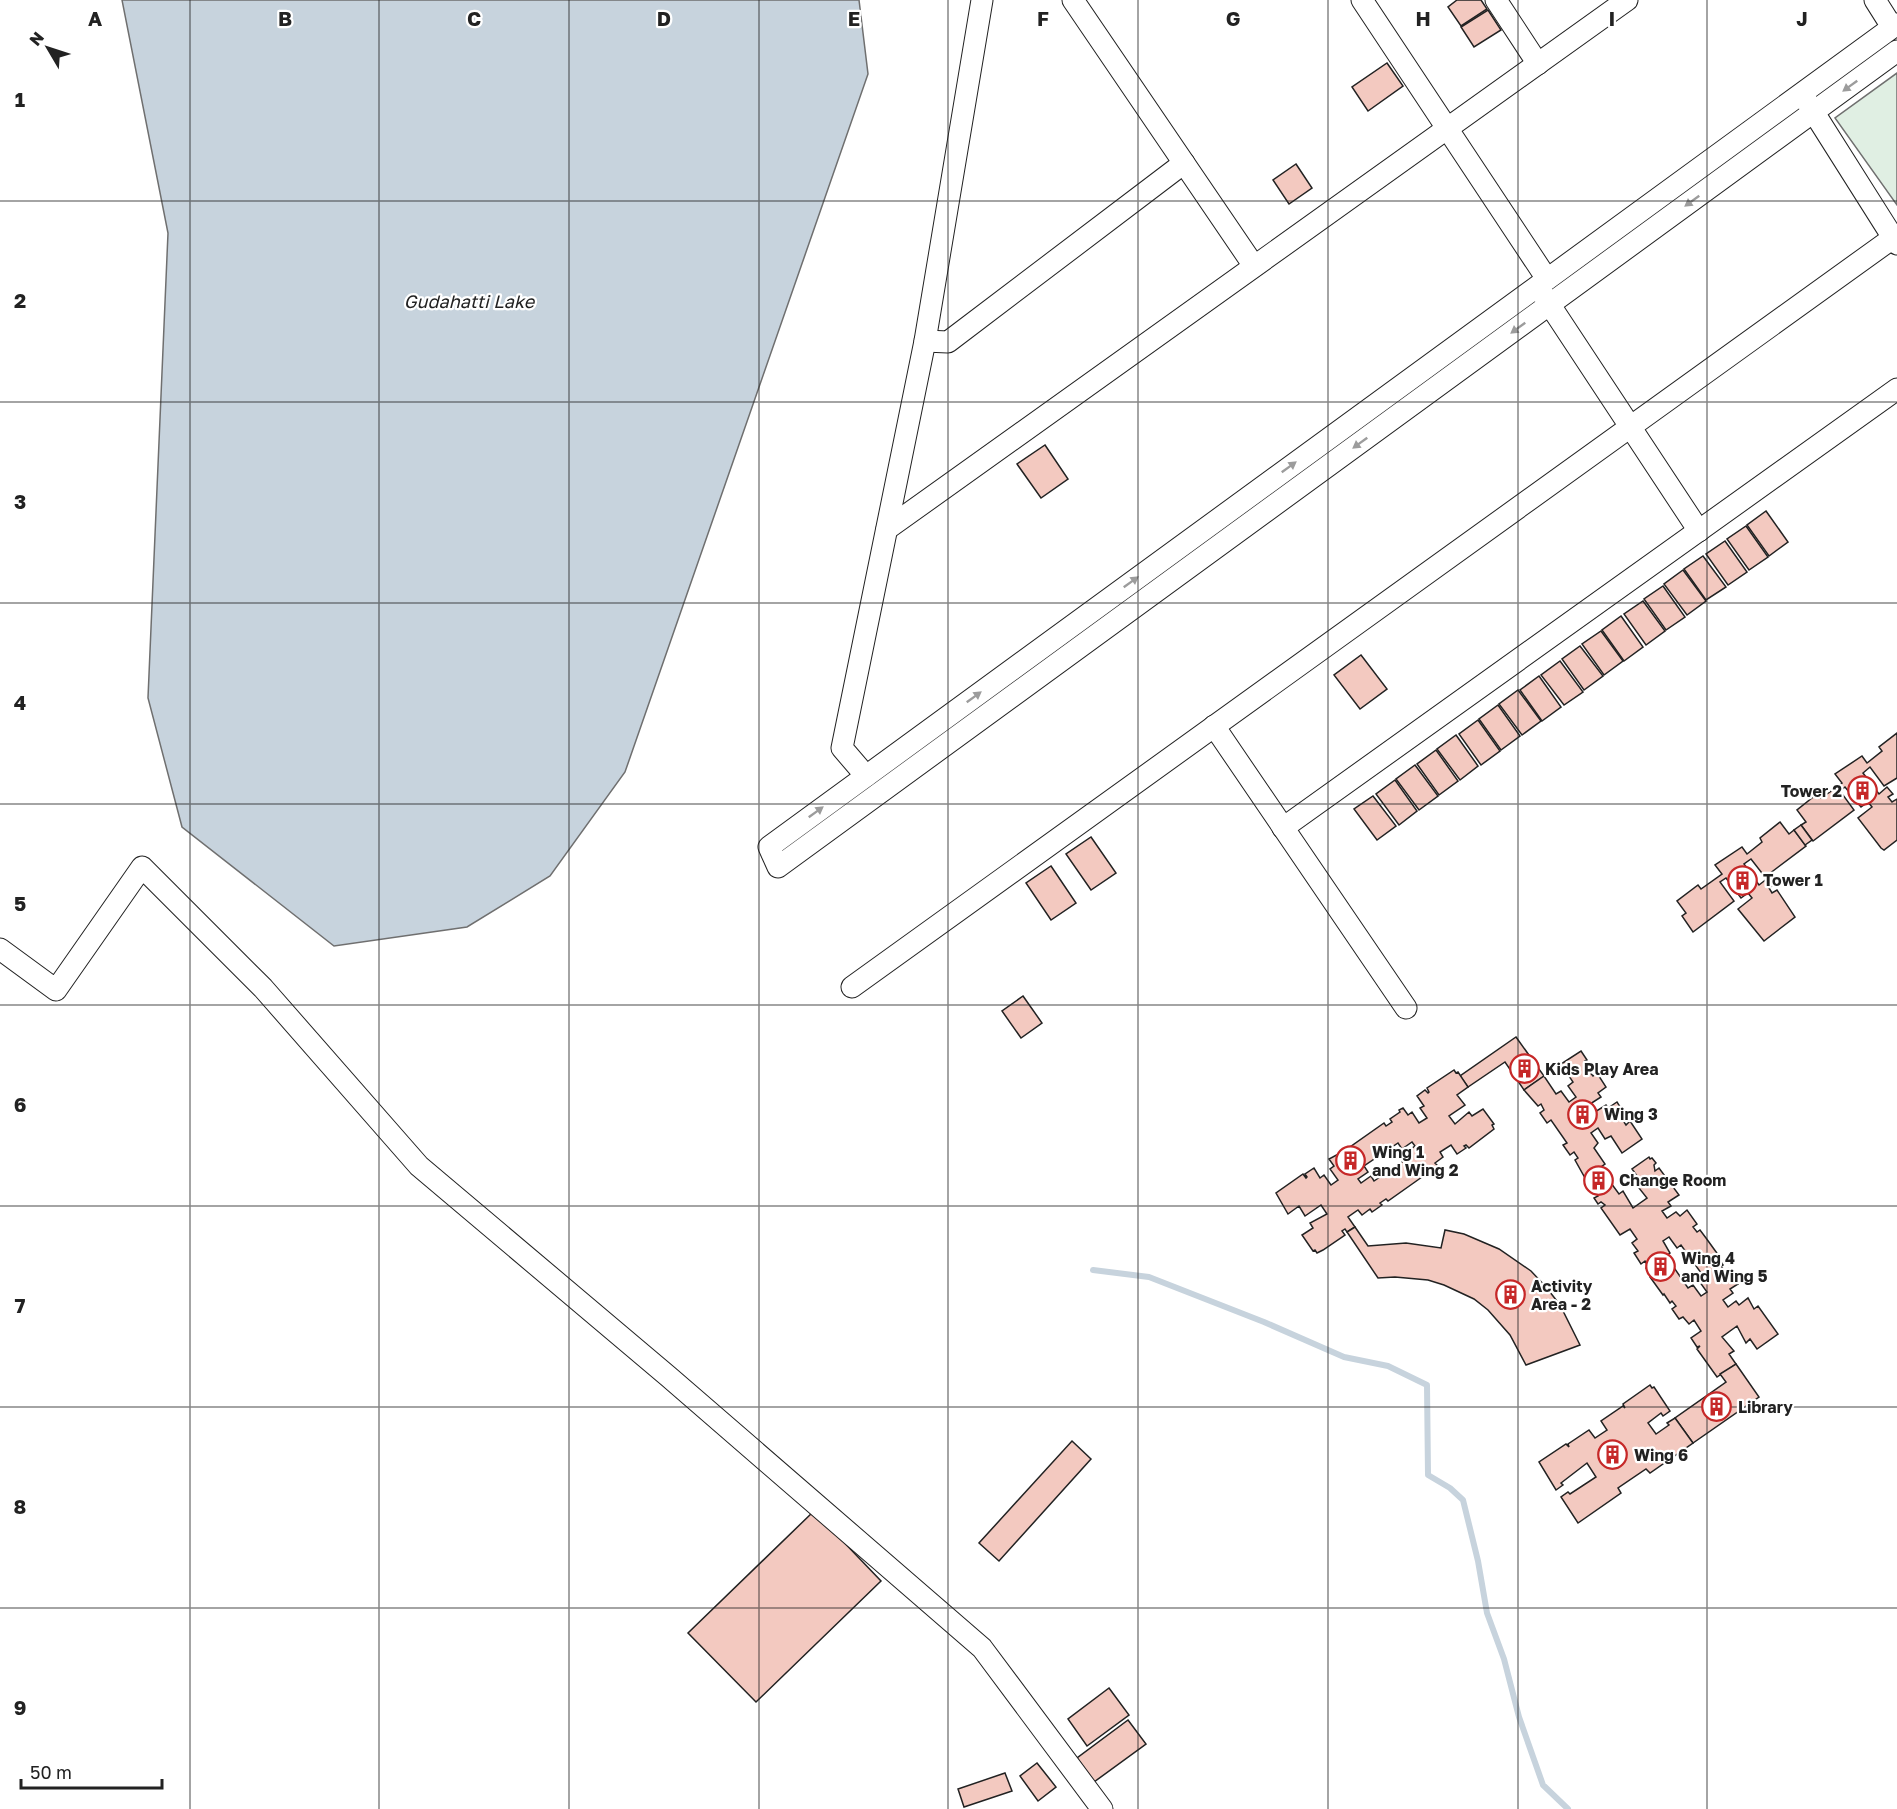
<svg xmlns="http://www.w3.org/2000/svg" width="1897" height="1809" font-family="'Golos Text',sans-serif">
<style>
.green{fill:#e0efe3;stroke:#6f6f6f;stroke-width:1.5}
.water{fill:#c7d3dd;stroke:#6f6f6f;stroke-width:1.5}
.lines{fill:none;stroke-linecap:round;stroke-linejoin:round}
.stream{stroke:#c7d3dd;stroke-width:6}
.building{fill:#f3c9c0;stroke:#222;stroke-width:1.5;fill-rule:evenodd}
.minor-casing{stroke:#222;stroke-width:23}
.minor{stroke:#fff;stroke-width:21}
.oneway{fill:#9c9c9c}
.grid{fill:none;stroke:#222;stroke-width:1.5;stroke-opacity:0.55}
.labels{text-anchor:middle;stroke-width:4.5;stroke-linejoin:round;paint-order:stroke}
.poi-label{font-size:16px;font-weight:bold;fill:#222;stroke:#fff;text-anchor:start}
.water-label{font-size:18px;font-style:italic;fill:#222;stroke:#fff}
.grid-label{font-size:20px;text-anchor:middle;font-weight:bold;fill:#222;stroke:#fff;stroke-width:4.5;stroke-linejoin:round;paint-order:stroke}
</style>
<rect width="100%" height="100%" fill="#fff"/>
<polygon class="green" points="1897,73 1897,205 1835,118"/>
<polygon class="water" points="122,0 859,0 868,74 625,772 550,876 467,927 334,946 182,827 148,698 168,233"/>
<g class="lines">
<polyline class="stream" points="1093,1270 1149,1277 1264,1322 1344,1357 1388,1366 1427,1385 1428,1475 1450,1488 1463,1500 1478,1561 1487,1613 1504,1659 1519,1717 1543,1785 1568,1809"/>
</g>
<g class="building">
<polygon points="1457,0 1481,0 1487,9 1461,26 1448,7"/>
<polygon points="1488,10 1501,30 1474,47 1461,27"/>
<polygon points="1387,63 1403,86 1368,111 1352,87"/>
<polygon points="1296,164 1312,188 1289,204 1273,180"/>
<polygon points="1045,445 1068,479 1041,498 1017,464"/>
<polygon points="1766,511 1788,542 1769,556 1747,525"/>
<polygon points="1746,526 1768,557 1749,570 1727,539"/>
<polygon points="1725,541 1747,572 1728,585 1706,554"/>
<polygon points="1703,556 1726,587 1706,600 1684,569"/>
<polygon points="1683,570 1706,601 1687,615 1664,584"/>
<polygon points="1663,586 1685,617 1666,630 1644,599"/>
<polygon points="1643,601 1665,631 1646,645 1624,614"/>
<polygon points="1621,616 1643,647 1624,661 1602,630"/>
<polygon points="1601,631 1623,661 1604,675 1582,644"/>
<polygon points="1580,646 1603,676 1584,690 1562,659"/>
<polygon points="1361,655 1387,689 1360,709 1334,675"/>
<polygon points="1560,661 1583,692 1564,705 1541,675"/>
<polygon points="1539,676 1561,707 1542,721 1520,690"/>
<polygon points="1518,690 1541,721 1522,735 1499,704"/>
<polygon points="1498,705 1520,736 1501,750 1479,719"/>
<polygon points="1478,720 1500,751 1481,765 1459,734"/>
<polygon points="1897,733 1897,778 1884,786 1870,767 1863,773 1879,794 1887,787 1893,794 1888,797 1892,802 1897,799 1897,840 1884,850 1881,848 1858,818 1872,807 1868,802 1861,807 1845,787 1840,791 1854,810 1813,841 1801,825 1806,822 1797,810 1817,794 1821,798 1830,792 1842,783 1835,774 1862,756 1867,763 1882,751 1879,747"/>
<polygon points="1456,735 1478,766 1460,780 1437,749"/>
<polygon points="1436,750 1458,781 1439,795 1417,764"/>
<polygon points="1415,765 1438,796 1419,810 1396,779"/>
<polygon points="1395,780 1417,811 1399,825 1376,794"/>
<polygon points="1373,796 1396,826 1377,840 1354,809"/>
<polygon points="1780,822 1789,834 1794,830 1806,846 1765,877 1751,859 1744,864 1759,885 1768,878 1773,885 1769,888 1772,893 1777,890 1795,917 1764,941 1738,909 1752,898 1748,893 1741,898 1726,878 1720,882 1734,901 1693,932 1682,916 1686,913 1677,901 1698,885 1701,889 1722,874 1715,865 1742,847 1747,854 1762,842 1760,838"/>
<polygon points="1801,825 1812,840 1805,845 1794,830"/>
<polygon points="1091,837 1116,873 1091,890 1066,854"/>
<polygon points="1051,866 1076,903 1051,920 1026,883"/>
<polygon points="1023,996 1042,1023 1021,1038 1002,1011"/>
<polygon points="1516,1037 1544,1076 1524,1090 1505,1062 1468,1087 1460,1076"/>
<polygon points="1581,1051 1587,1060 1585,1061 1591,1069 1588,1070 1593,1076 1597,1073 1606,1087 1598,1093 1601,1097 1590,1104 1595,1112 1606,1105 1608,1108 1617,1102 1626,1116 1622,1119 1626,1125 1630,1121 1642,1139 1622,1153 1611,1136 1605,1139 1598,1128 1591,1133 1598,1143 1594,1148 1605,1164 1585,1178 1575,1160 1578,1158 1574,1152 1570,1155 1563,1145 1567,1143 1551,1120 1547,1123 1540,1113 1544,1110 1541,1104 1538,1106 1524,1090 1544,1076 1556,1094 1561,1091 1569,1102 1576,1097 1568,1086 1573,1082 1561,1064"/>
<path d="M 1454,1070 L 1456,1073 L 1458,1072 L 1468,1087 L 1457,1095 L 1465,1105 L 1449,1116 L 1455,1124 L 1469,1112 L 1472,1116 L 1483,1109 L 1494,1124 L 1492,1125 L 1494,1129 L 1469,1148 L 1466,1145 L 1464,1146 L 1466,1148 L 1457,1154 L 1451,1145 L 1440,1152 L 1443,1157 L 1435,1163 L 1438,1166 L 1427,1173 L 1426,1171 L 1420,1175 L 1422,1177 L 1388,1201 L 1386,1199 L 1380,1203 L 1382,1205 L 1372,1212 L 1370,1209 L 1362,1215 L 1358,1210 L 1348,1217 L 1355,1227 L 1347,1232 L 1345,1229 L 1342,1231 L 1345,1235 L 1323,1250 L 1317,1253 L 1315,1250 L 1313,1251 L 1302,1235 L 1313,1228 L 1310,1223 L 1327,1214 L 1321,1205 L 1305,1216 L 1299,1206 L 1288,1214 L 1276,1193 L 1303,1174 L 1306,1178 L 1307,1177 L 1305,1174 L 1314,1168 L 1320,1178 L 1324,1175 L 1331,1185 L 1338,1180 L 1330,1169 L 1334,1166 L 1329,1159 L 1344,1151 L 1346,1154 L 1352,1150 L 1350,1147 L 1384,1123 L 1386,1126 L 1392,1122 L 1390,1119 L 1400,1112 L 1399,1110 L 1403,1108 L 1408,1115 L 1412,1112 L 1419,1123 L 1427,1118 L 1420,1108 L 1424,1106 L 1417,1096 L 1425,1090 L 1428,1093 L 1429,1092 L 1427,1088 ZM 1412,1142 L 1415,1146 L 1405,1153 L 1408,1158 L 1374,1181 L 1371,1176 L 1361,1183 L 1358,1179 L 1368,1172 L 1364,1166 L 1398,1143 L 1402,1149 Z"/>
<path d="M 1649,1157 L 1650,1159 L 1652,1158 L 1656,1163 L 1654,1165 L 1655,1171 L 1659,1168 L 1679,1195 L 1668,1202 L 1671,1206 L 1662,1211 L 1667,1218 L 1676,1212 L 1680,1216 L 1687,1210 L 1697,1224 L 1693,1227 L 1697,1232 L 1700,1230 L 1706,1238 L 1719,1256 L 1718,1257 L 1723,1265 L 1721,1266 L 1725,1272 L 1728,1269 L 1738,1284 L 1730,1289 L 1733,1293 L 1723,1300 L 1728,1307 L 1736,1301 L 1739,1305 L 1748,1298 L 1754,1309 L 1758,1306 L 1778,1334 L 1757,1349 L 1750,1339 L 1746,1343 L 1737,1326 L 1722,1337 L 1734,1351 L 1729,1354 L 1736,1364 L 1717,1377 L 1697,1349 L 1700,1346 L 1697,1347 L 1691,1338 L 1701,1331 L 1694,1320 L 1689,1324 L 1683,1317 L 1679,1319 L 1672,1309 L 1676,1306 L 1672,1301 L 1670,1303 L 1664,1294 L 1663,1295 L 1650,1277 L 1652,1276 L 1646,1268 L 1648,1266 L 1645,1261 L 1641,1264 L 1634,1253 L 1638,1251 L 1632,1243 L 1637,1239 L 1630,1229 L 1620,1235 L 1601,1208 L 1605,1205 L 1601,1202 L 1598,1204 L 1594,1198 L 1598,1196 L 1596,1193 L 1611,1183 L 1619,1194 L 1623,1191 L 1633,1208 L 1647,1198 L 1635,1183 L 1640,1180 L 1632,1169 ZM 1669,1237 L 1677,1248 L 1681,1245 L 1704,1277 L 1699,1281 L 1707,1292 L 1701,1296 L 1693,1285 L 1688,1288 L 1666,1256 L 1670,1253 L 1663,1241 Z"/>
<polygon points="1601,1168 1611,1183 1596,1193 1585,1178"/>
<polygon points="1355,1227 1368,1246 1406,1243 1441,1248 1445,1230 1464,1234 1499,1249 1531,1271 1546,1287 1560,1305 1580,1345 1526,1365 1510,1335 1488,1310 1474,1299 1444,1285 1428,1280 1395,1277 1378,1278 1347,1232"/>
<polygon points="1736,1364 1759,1397 1693,1443 1675,1418 1726,1382 1720,1374"/>
<polygon points="1650,1385 1652,1388 1654,1387 1670,1411 1663,1416 1661,1413 1648,1423 1656,1434 1669,1425 1667,1423 1675,1418 1693,1443 1650,1473 1646,1469 1618,1488 1621,1493 1578,1523 1561,1497 1568,1492 1570,1494 1596,1477 1587,1463 1561,1483 1563,1485 1556,1490 1539,1462 1566,1444 1569,1447 1568,1444 1589,1430 1595,1438 1607,1430 1601,1421 1623,1406 1625,1408 1623,1404"/>
<polygon points="1072,1441 1091,1459 999,1561 979,1543"/>
<polygon points="814,1511 881,1581 756,1702 688,1633"/>
<polygon points="1109,1688 1129,1715 1087,1746 1068,1719"/>
<polygon points="1128,1720 1146,1744 1094,1782 1077,1758"/>
<polygon points="1037,1763 1056,1787 1038,1801 1020,1776"/>
<polygon points="1005,1773 1012,1791 964,1807 958,1789"/>
</g>
<g class="lines">
<defs>
<g id="minor">
<polyline points="1073,0 1254,266"/>
<polyline points="1362,0 1547,279"/>
<polyline points="1496,0 1538,64"/>
<polyline points="1875,0 1892,27"/>
<polyline points="1897,24 769,847 778,867 1897,51"/>
<polyline points="1806,100 1897,244"/>
<polyline points="1542,293 1699,531"/>
<polyline points="925,341 948,342 1184,163"/>
<polyline points="887,529 1627,0"/>
<polyline points="1214,726 1406,1008"/>
<polyline points="866,776 842,748 925,341 982,0"/>
<polyline points="1283,828 1897,389"/>
<polyline points="0,949 56,990 142,867 263,988 419,1166 669,1377 982,1648 1102,1809"/>
<polyline points="852,987 1897,235"/>
</g>
</defs>
<use href="#minor" class="minor-casing"/>
<use href="#minor" class="minor"/>
</g>
<defs><path id="oneway-solid" d="M-6-.8H1V-3.2L6.5 0L1 3.2V.8H-6Z" transform="scale(1.5)"/></defs>
<g class="oneway">
<use href="#oneway-solid" transform="translate(1850 86) rotate(144)"/>
<use href="#oneway-solid" transform="translate(1692 201) rotate(144)"/>
<use href="#oneway-solid" transform="translate(1518 328) rotate(144)"/>
<use href="#oneway-solid" transform="translate(1360 443) rotate(144)"/>
<use href="#oneway-solid" transform="translate(1289 467) rotate(-36)"/>
<use href="#oneway-solid" transform="translate(1131 582) rotate(-36)"/>
<use href="#oneway-solid" transform="translate(974 697) rotate(-36)"/>
<use href="#oneway-solid" transform="translate(816 812) rotate(-36)"/>
</g>
<path class="grid" d="M 190,0 L 190,1809M 379,0 L 379,1809M 569,0 L 569,1809M 759,0 L 759,1809M 948,0 L 948,1809M 1138,0 L 1138,1809M 1328,0 L 1328,1809M 1518,0 L 1518,1809M 1707,0 L 1707,1809M 0,201 L 1897,201M 0,402 L 1897,402M 0,603 L 1897,603M 0,804 L 1897,804M 0,1005 L 1897,1005M 0,1206 L 1897,1206M 0,1407 L 1897,1407M 0,1608 L 1897,1608"/>
<defs>
<symbol id="building-ring" viewBox="-11 -11 22 22"><circle r="9.5" fill="#fff" stroke="#c62828" stroke-width="1.5"/><path d="M-4-6H4V6H1V3H-1V6H-4ZM-2.5-4.3h1.7v1.8h-1.7ZM.8-4.3h1.7v1.8H.8ZM-2.5-1h1.7V.8h-1.7ZM.8-1h1.7V.8H.8Z" fill="#c62828"/></symbol>
</defs>
<g fill-rule="evenodd">
<use href="#building-ring" x="1846" y="774" width="33" height="33"/>
<use href="#building-ring" x="1726" y="864" width="33" height="33"/>
<use href="#building-ring" x="1508" y="1052" width="33" height="33"/>
<use href="#building-ring" x="1566" y="1098" width="33" height="33"/>
<use href="#building-ring" x="1334" y="1144" width="33" height="33"/>
<use href="#building-ring" x="1582" y="1164" width="33" height="33"/>
<use href="#building-ring" x="1644" y="1250" width="33" height="33"/>
<use href="#building-ring" x="1494" y="1278" width="33" height="33"/>
<use href="#building-ring" x="1700" y="1390" width="33" height="33"/>
<use href="#building-ring" x="1596" y="1438" width="33" height="33"/>
</g>
<g class="labels">
<g class="poi-label">
<text x="1842" y="797" text-anchor="end">Tower 2</text>
<text x="1763" y="886">Tower 1</text>
<text x="1545" y="1075">Kids Play Area</text>
<text x="1604" y="1120">Wing 3</text>
<text x="1372" y="1158">Wing 1<tspan x="1372" dy="18">and Wing 2</tspan></text>
<text x="1619" y="1186">Change Room</text>
<text x="1681" y="1264">Wing 4<tspan x="1681" dy="18">and Wing 5</tspan></text>
<text x="1531" y="1292">Activity<tspan x="1531" dy="18">Area - 2</tspan></text>
<text x="1738" y="1413">Library</text>
<text x="1634" y="1461">Wing 6</text>
</g>
<g class="water-label">
<text x="469" y="308">Gudahatti Lake</text>
</g>
</g>
<g class="grid-label">
<text x="95" y="26">A</text>
<text x="285" y="26">B</text>
<text x="474" y="26">C</text>
<text x="664" y="26">D</text>
<text x="854" y="26">E</text>
<text x="1043" y="26">F</text>
<text x="1233" y="26">G</text>
<text x="1423" y="26">H</text>
<text x="1612" y="26">I</text>
<text x="1802" y="26">J</text>
<text x="20" y="107">1</text>
<text x="20" y="308">2</text>
<text x="20" y="509">3</text>
<text x="20" y="710">4</text>
<text x="20" y="911">5</text>
<text x="20" y="1112">6</text>
<text x="20" y="1313">7</text>
<text x="20" y="1514">8</text>
<text x="20" y="1715">9</text>
</g>
<g transform="translate(48 48) rotate(309)" stroke="#ffffff" stroke-width="4.5" paint-order="stroke">
<path d="M0-4.5L10 22L0 15L-10 22Z" fill="#222222"/>
<text y="-9" font-size="16" font-weight="bold" text-anchor="middle" fill="#222222">N</text>
</g>
<path d="M21 1779v9h141v-9" fill="none" stroke="#222222" stroke-width="3"/>
<text x="30" y="1779" font-size="18" fill="#222222" stroke="#ffffff" stroke-width="4.5" paint-order="stroke">50 m</text>
</svg>
